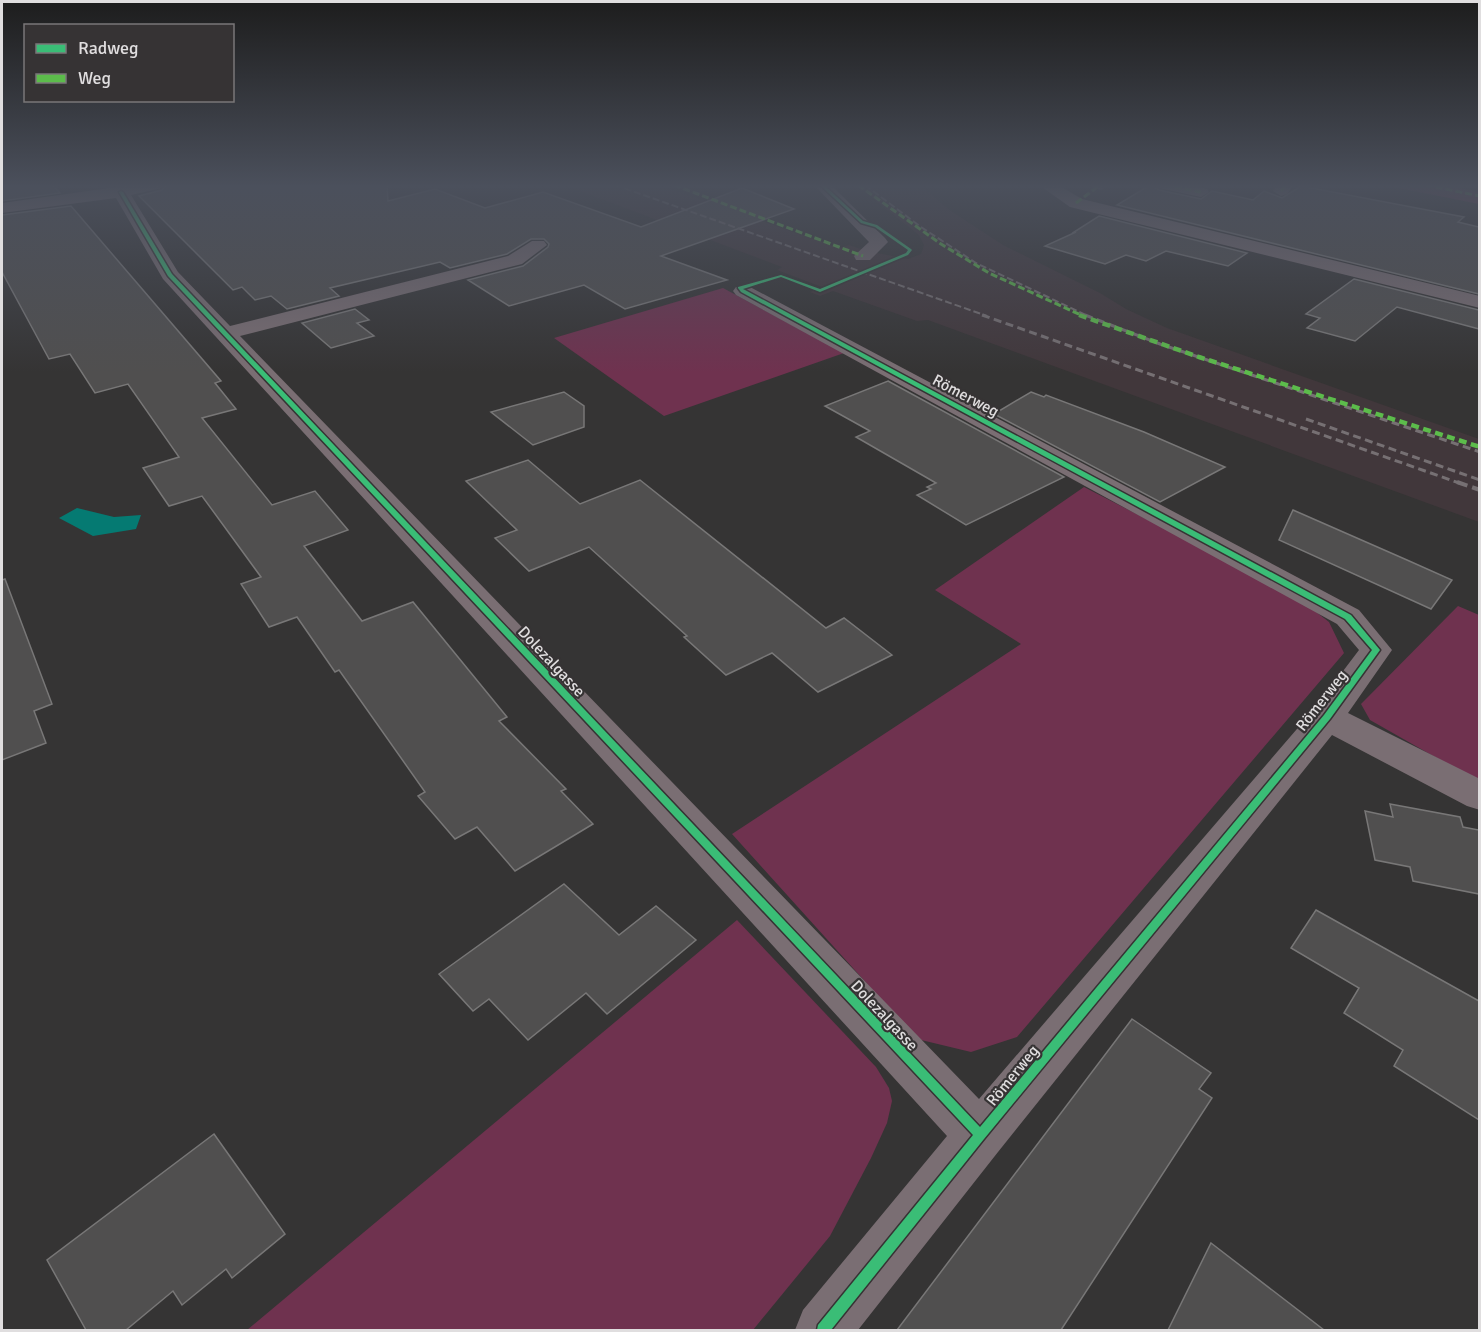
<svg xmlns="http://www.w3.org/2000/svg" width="1481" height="1332" font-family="Signika,sans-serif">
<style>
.built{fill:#41373b}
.green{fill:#6f324f}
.water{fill:#057a72}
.building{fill:#504f4f;stroke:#787777;stroke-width:1.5}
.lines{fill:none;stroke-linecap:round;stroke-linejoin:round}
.minor{fill:#7a6e73;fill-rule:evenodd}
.rail-far2{stroke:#767073;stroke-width:2;stroke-dasharray:7 3;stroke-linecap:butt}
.rail-far1{stroke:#767073;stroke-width:3;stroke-dasharray:8 4.5;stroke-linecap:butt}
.rail{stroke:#767073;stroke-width:4;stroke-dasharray:11 5;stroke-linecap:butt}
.quiet-far1{stroke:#5cbc4b;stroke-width:3;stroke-dasharray:7 3;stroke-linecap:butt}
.quiet{stroke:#5cbc4b;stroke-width:4.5;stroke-dasharray:8 4.5;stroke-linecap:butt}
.cycleway-casing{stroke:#363334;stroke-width:3}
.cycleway{fill:#3abd76;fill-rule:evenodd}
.labels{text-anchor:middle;stroke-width:4.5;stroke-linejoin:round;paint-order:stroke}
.street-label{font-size:16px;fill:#e0dedf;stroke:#363334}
</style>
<rect width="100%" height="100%" fill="#353434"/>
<polygon class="built" points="564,185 659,185 839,248 849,245 867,251 908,259 921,254 924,245 919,235 876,201 860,185 920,185 951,211 1003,245 1100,293 1126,309 1167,328 1479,439 1479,522 928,320 917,321 833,291 820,296 810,292 822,287 777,270 782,267"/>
<g class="green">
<polygon points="1384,185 1444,185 1479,192 1479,204"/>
<polygon points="723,288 844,353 664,416 554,338"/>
<polygon points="1084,487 1294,595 1329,622 1344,653 1017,1037 971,1052 917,1039 732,834 1021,644 935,590"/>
<polygon points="1458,606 1479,615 1479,782 1370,720 1361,704"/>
<polygon points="737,920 876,1067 889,1088 892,1101 887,1123 871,1158 830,1236 753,1330 247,1330"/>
</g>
<polygon class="water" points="77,508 114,517 141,515 136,529 93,536 59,518"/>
<g class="building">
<polygon points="2,185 53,185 60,193 2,201"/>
<polygon points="166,185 387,185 388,201 435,189 485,208 543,192 641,227 742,188 794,209 661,256 727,280 625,309 584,285 509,306 468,280 523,266 548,247 549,244 544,239 531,239 507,254 450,268 440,262 330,288 339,296 287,309 271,296 255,300 242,287 233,290 139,196 162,190"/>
<polygon points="1150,185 1159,190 1201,199 1212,191 1253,200 1264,191 1282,198 1301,186 1464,217 1458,222 1479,227 1479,294 1117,205"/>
<polygon points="71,206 221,381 215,383 236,409 202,418 272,505 315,491 348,530 304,546 362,621 413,602 507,717 499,721 566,789 561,791 593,824 515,871 477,827 455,839 418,796 425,792 339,670 335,672 297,617 269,627 241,584 261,577 202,496 169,506 143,468 179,457 128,384 95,393 70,354 49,359 2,272 2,215"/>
<polygon points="1099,216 1247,253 1228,266 1166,251 1146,261 1126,255 1105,264 1045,246 1076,232 1074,232"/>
<polygon points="1354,279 1479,310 1479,329 1397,307 1355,341 1307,328 1320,318 1306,314"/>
<polygon points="355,309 369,320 357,323 374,336 331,348 302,323"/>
<polygon points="888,381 1064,477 966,525 917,495 931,489 927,487 936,483 856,437 870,431 825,406"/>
<polygon points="564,392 584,406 584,427 533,445 491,412"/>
<polygon points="1031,392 1044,397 1046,395 1144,432 1225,467 1160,502 994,414"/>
<polygon points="528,460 580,504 640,480 826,628 844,618 892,655 818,692 772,653 726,675 684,637 687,636 589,547 529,571 495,538 517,530 466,481"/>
<polygon points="1293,510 1407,560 1452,580 1431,609 1279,540"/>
<polygon points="5,579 52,704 34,711 46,743 2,760 2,580"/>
<polygon points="1390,804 1460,817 1463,827 1479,830 1479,894 1413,881 1410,867 1375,860 1365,811 1393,817"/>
<polygon points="564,884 619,935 656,906 696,940 607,1014 586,993 528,1040 489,999 473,1011 439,974"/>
<polygon points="1316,910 1479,1001 1479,1120 1394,1066 1403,1050 1344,1013 1359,988 1291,948"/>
<polygon points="1132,1019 1211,1073 1199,1089 1212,1098 1061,1330 897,1330"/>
<polygon points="214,1134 285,1234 232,1278 226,1269 182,1305 173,1291 126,1330 86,1330 47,1260"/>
<polygon points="1211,1243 1324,1330 1168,1330"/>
</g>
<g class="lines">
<g class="minor">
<polygon points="131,185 164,185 162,188 131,195 178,272 230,326 508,256 532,241 544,241 547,245 522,264 240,336 979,1099 1315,708 1359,650 1337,624 736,295 733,291 736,287 750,287 1359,610 1392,650 1348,713 1480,779 1480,810 1467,806 1332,735 998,1152 858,1330 795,1330 803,1310 947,1136 163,279 116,198 2,213 2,203"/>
<polygon points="814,185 831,185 885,238 888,242 870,260 856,260 854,256 869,242"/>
<polygon points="1039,185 1058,185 1082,199 1480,296 1480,308 1070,207"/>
<polygon points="1092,185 1109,185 1101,190 1094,188"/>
<polygon points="1157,185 1191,185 1207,189 1209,192 1201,197 1159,188"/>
<polygon points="1277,185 1294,185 1287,194 1281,196 1273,191"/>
</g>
<g class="rail-far2">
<polyline points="615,185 987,316"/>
<polyline points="865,185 921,227 976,263 1088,316"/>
</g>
<g class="rail-far1">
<polyline points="982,315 1462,484"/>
<polyline points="1085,315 1160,344 1480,452"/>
<polyline points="1306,419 1480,480"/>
</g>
<polyline class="rail" points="1457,482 1480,490"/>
<g class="quiet-far1">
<polyline points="674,185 863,256"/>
<polyline points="858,185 941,244 989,273 1083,316"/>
<polyline points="1165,185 1201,192"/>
<polyline points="1426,185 1480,196"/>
<polyline points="1281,191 1286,185"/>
<polyline points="1076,203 1100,185"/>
</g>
<polyline class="quiet" points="1079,315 1199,357 1480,447"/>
<defs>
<polygon id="cycleway" points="820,185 824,185 863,221 877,225 911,249 912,250 908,255 820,292 781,277 743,289 745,290 1351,615 1380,650 1330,719 984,1139 831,1330 817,1330 818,1325 973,1135 168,276 119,192 121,191 123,192 172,274 980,1127 1324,715 1372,650 1345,619 741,292 738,288 738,287 781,275 820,289 906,253 908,250 875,227 861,223"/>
</defs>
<use href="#cycleway" class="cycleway-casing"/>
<use href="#cycleway" class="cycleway"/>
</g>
<linearGradient id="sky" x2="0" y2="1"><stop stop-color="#1d1d1d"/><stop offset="0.5" stop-color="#4b505c"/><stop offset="1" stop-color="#4b505c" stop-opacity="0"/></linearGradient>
<rect width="1481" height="372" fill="url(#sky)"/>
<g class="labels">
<g class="street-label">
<text transform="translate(966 395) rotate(28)" y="6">Römerweg</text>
<text transform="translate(552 661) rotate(47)" y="6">Dolezalgasse</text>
<text transform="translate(1321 700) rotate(-52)" y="6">Römerweg</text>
<text transform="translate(885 1015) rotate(47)" y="6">Dolezalgasse</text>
<text transform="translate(1012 1075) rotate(-51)" y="6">Römerweg</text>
</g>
</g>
<rect width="1481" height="1332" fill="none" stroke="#e0dedf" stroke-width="6"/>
<rect x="24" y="24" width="210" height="78" fill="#363334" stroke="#7a7778" stroke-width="1.5"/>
<rect x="36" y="44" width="30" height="9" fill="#3abd76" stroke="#7a7778" stroke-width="1.5"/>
<text x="78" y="54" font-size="18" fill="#e0dedf">Radweg</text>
<rect x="36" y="74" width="30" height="9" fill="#5cbc4b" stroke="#7a7778" stroke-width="1.5"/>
<text x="78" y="84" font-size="18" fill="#e0dedf">Weg</text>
</svg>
